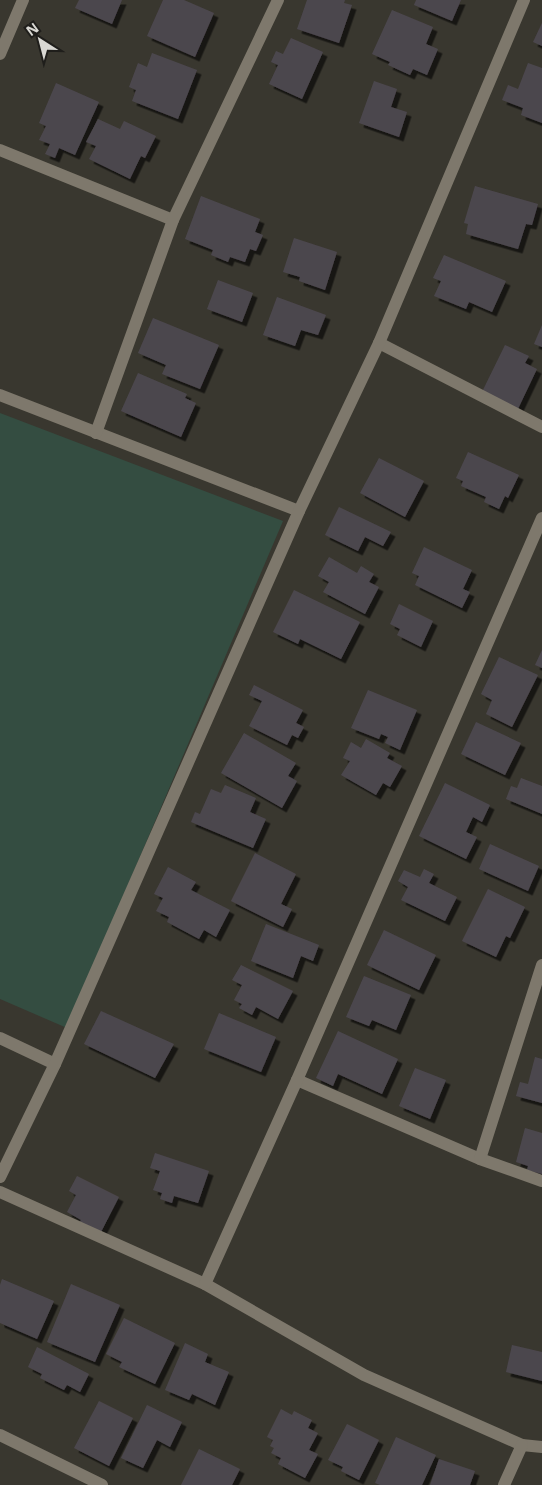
<svg xmlns="http://www.w3.org/2000/svg" width="542" height="1485" font-family="'Noto Sans',sans-serif">
<style>
.green{fill:#344d41}
.building{fill:#4c474e;filter:url(#shadow)}
.lines{fill:none;stroke-linecap:round;stroke-linejoin:round}
.minor{stroke:#7e786c;stroke-width:12}
</style>
<defs>
<filter id="shadow"><feDropShadow dx="4.5" dy="4.5" stdDeviation="0" flood-color="#0009"/></filter>
</defs>
<rect width="100%" height="100%" fill="#39372f"/>
<polygon class="green" points="0,413 283,521 67,1028 0,999"/>
<g class="building">
<polygon points="79,0 122,0 112,24 75,8"/>
<polygon points="163,0 184,0 214,13 195,57 147,36"/>
<polygon points="307,0 345,0 344,3 352,5 339,43 297,29"/>
<polygon points="416,0 461,0 452,21 414,5"/>
<polygon points="392,10 433,27 426,44 438,49 427,75 413,69 410,75 388,65 390,62 372,54"/>
<polygon points="542,23 542,46 533,42"/>
<polygon points="291,38 323,52 302,99 269,84 278,65 271,62 276,51 283,54"/>
<polygon points="152,53 197,70 178,119 132,101 136,90 129,87 138,63 147,67"/>
<polygon points="528,63 542,68 542,123 521,115 523,108 502,100 508,85 518,89"/>
<polygon points="374,81 397,89 391,107 407,112 399,137 359,123"/>
<polygon points="56,83 99,102 75,155 59,148 55,158 45,154 50,144 39,140 46,126 39,123"/>
<polygon points="98,119 120,129 124,121 156,136 145,158 141,156 130,179 89,159 96,146 86,142"/>
<polygon points="475,186 538,204 532,225 526,224 518,249 466,234 468,224 464,223"/>
<polygon points="201,196 260,219 255,232 263,235 256,251 250,249 245,262 230,257 228,262 211,255 213,250 185,239"/>
<polygon points="294,238 337,252 325,290 299,281 300,277 283,272"/>
<polygon points="444,255 506,281 492,312 469,302 466,309 434,296 441,281 433,278"/>
<polygon points="218,280 253,293 242,322 207,309"/>
<polygon points="277,297 326,315 318,335 301,330 295,346 263,335"/>
<polygon points="153,318 219,345 200,389 162,374 166,365 138,353"/>
<polygon points="542,325 542,347 534,344"/>
<polygon points="505,345 529,356 525,363 537,369 517,411 481,394"/>
<polygon points="138,373 187,394 185,398 196,403 181,437 121,411"/>
<polygon points="468,452 519,475 508,498 505,496 499,509 484,502 486,497 461,486 463,481 456,478"/>
<polygon points="379,458 424,481 405,517 360,493"/>
<polygon points="339,507 391,532 383,546 365,537 358,551 325,535"/>
<polygon points="424,547 472,570 463,589 470,592 462,608 415,585 419,576 412,573"/>
<polygon points="329,557 357,573 361,566 374,574 369,582 379,587 365,614 323,592 329,582 318,576"/>
<polygon points="294,590 360,622 341,659 300,639 298,644 273,632"/>
<polygon points="399,604 433,621 421,647 397,635 400,629 390,624"/>
<polygon points="542,650 542,668 535,665"/>
<polygon points="499,657 538,675 512,727 486,714 492,700 481,694"/>
<polygon points="254,685 303,710 296,723 304,727 298,738 292,735 287,745 249,726 262,701 249,695"/>
<polygon points="368,690 417,710 400,750 385,743 388,737 381,734 379,739 351,728"/>
<polygon points="476,722 521,743 505,775 461,754"/>
<polygon points="244,733 296,763 288,776 297,781 282,808 221,773"/>
<polygon points="366,739 390,753 387,758 402,766 390,787 383,783 376,795 341,775 350,761 343,758 351,742 361,748"/>
<polygon points="521,778 542,786 542,814 506,799 511,786 517,788"/>
<polygon points="445,783 490,805 482,822 473,817 466,832 477,837 466,859 419,836"/>
<polygon points="225,785 256,798 250,812 266,819 253,848 191,822 195,812 200,814 211,789 221,793"/>
<polygon points="490,844 539,866 528,891 479,869"/>
<polygon points="255,853 296,874 281,904 292,909 283,927 231,901"/>
<polygon points="168,867 196,882 191,890 230,910 216,937 204,930 199,939 167,922 169,917 156,911 163,898 154,894"/>
<polygon points="424,869 434,874 429,883 457,897 445,921 401,900 408,887 398,881 404,870 420,877"/>
<polygon points="488,889 525,907 510,938 506,936 496,957 462,941"/>
<polygon points="266,924 319,945 313,961 301,956 293,978 251,961"/>
<polygon points="384,930 436,955 419,990 367,965"/>
<polygon points="241,965 293,991 278,1019 256,1007 252,1015 239,1008 242,1004 234,1000 242,985 232,980"/>
<polygon points="364,976 411,995 396,1030 372,1020 369,1026 346,1017"/>
<polygon points="101,1011 174,1044 155,1078 84,1044"/>
<polygon points="219,1013 276,1037 261,1072 204,1049"/>
<polygon points="338,1031 398,1059 382,1094 338,1074 333,1086 316,1078"/>
<polygon points="535,1057 542,1059 542,1103 516,1096 520,1082 528,1084"/>
<polygon points="415,1068 446,1080 430,1119 399,1106"/>
<polygon points="525,1128 542,1133 542,1174 527,1170 528,1166 516,1162"/>
<polygon points="155,1153 209,1171 198,1203 174,1196 172,1203 160,1199 162,1193 153,1190 160,1171 150,1168"/>
<polygon points="77,1176 119,1197 99,1236 78,1225 81,1220 67,1212 76,1195 69,1191"/>
<polygon points="2,1279 54,1301 37,1339 0,1323 0,1285"/>
<polygon points="71,1284 120,1305 95,1362 47,1342"/>
<polygon points="124,1318 175,1343 155,1384 119,1367 122,1362 106,1354"/>
<polygon points="185,1343 208,1354 205,1362 229,1372 215,1405 192,1394 189,1400 165,1390"/>
<polygon points="512,1345 542,1352 542,1381 506,1372"/>
<polygon points="37,1347 89,1374 80,1392 67,1385 64,1390 40,1378 42,1374 28,1367"/>
<polygon points="99,1401 133,1418 109,1466 74,1448"/>
<polygon points="147,1405 182,1422 170,1447 157,1440 143,1468 121,1458"/>
<polygon points="281,1409 292,1415 294,1411 312,1420 308,1428 318,1433 309,1450 318,1454 305,1478 278,1464 281,1458 271,1453 274,1448 270,1446 273,1440 267,1437"/>
<polygon points="347,1424 379,1440 359,1480 341,1471 343,1467 328,1460"/>
<polygon points="396,1437 436,1455 422,1485 380,1485 375,1483"/>
<polygon points="199,1449 240,1469 232,1485 181,1485"/>
<polygon points="439,1459 475,1471 470,1485 430,1485"/>
</g>
<g class="lines">
<g class="minor">
<polyline points="0,54 23,0"/>
<polyline points="0,150 173,220"/>
<polyline points="379,343 542,427"/>
<polyline points="0,395 299,511"/>
<polyline points="96,433 173,220 278,0"/>
<polyline points="0,1038 55,1064"/>
<polyline points="297,1080 480,1159 542,1181"/>
<polyline points="480,1159 542,965"/>
<polyline points="0,1177 55,1064 299,511 379,343 524,0"/>
<polyline points="0,1192 205,1284 364,1375 522,1445 542,1447"/>
<polyline points="205,1284 297,1080 542,518"/>
<polyline points="0,1435 102,1485"/>
<polyline points="504,1485 522,1445"/>
</g>
</g>
<g transform="translate(40 40) rotate(324)" stroke="#1f1e1b" stroke-width="4" paint-order="stroke">
<path d="M0-4L9 19L0 12L-9 19Z" fill="#d9d8d3"/>
<text y="-8" font-size="14" font-weight="bold" text-anchor="middle" fill="#d9d8d3">N</text>
</g>
</svg>
